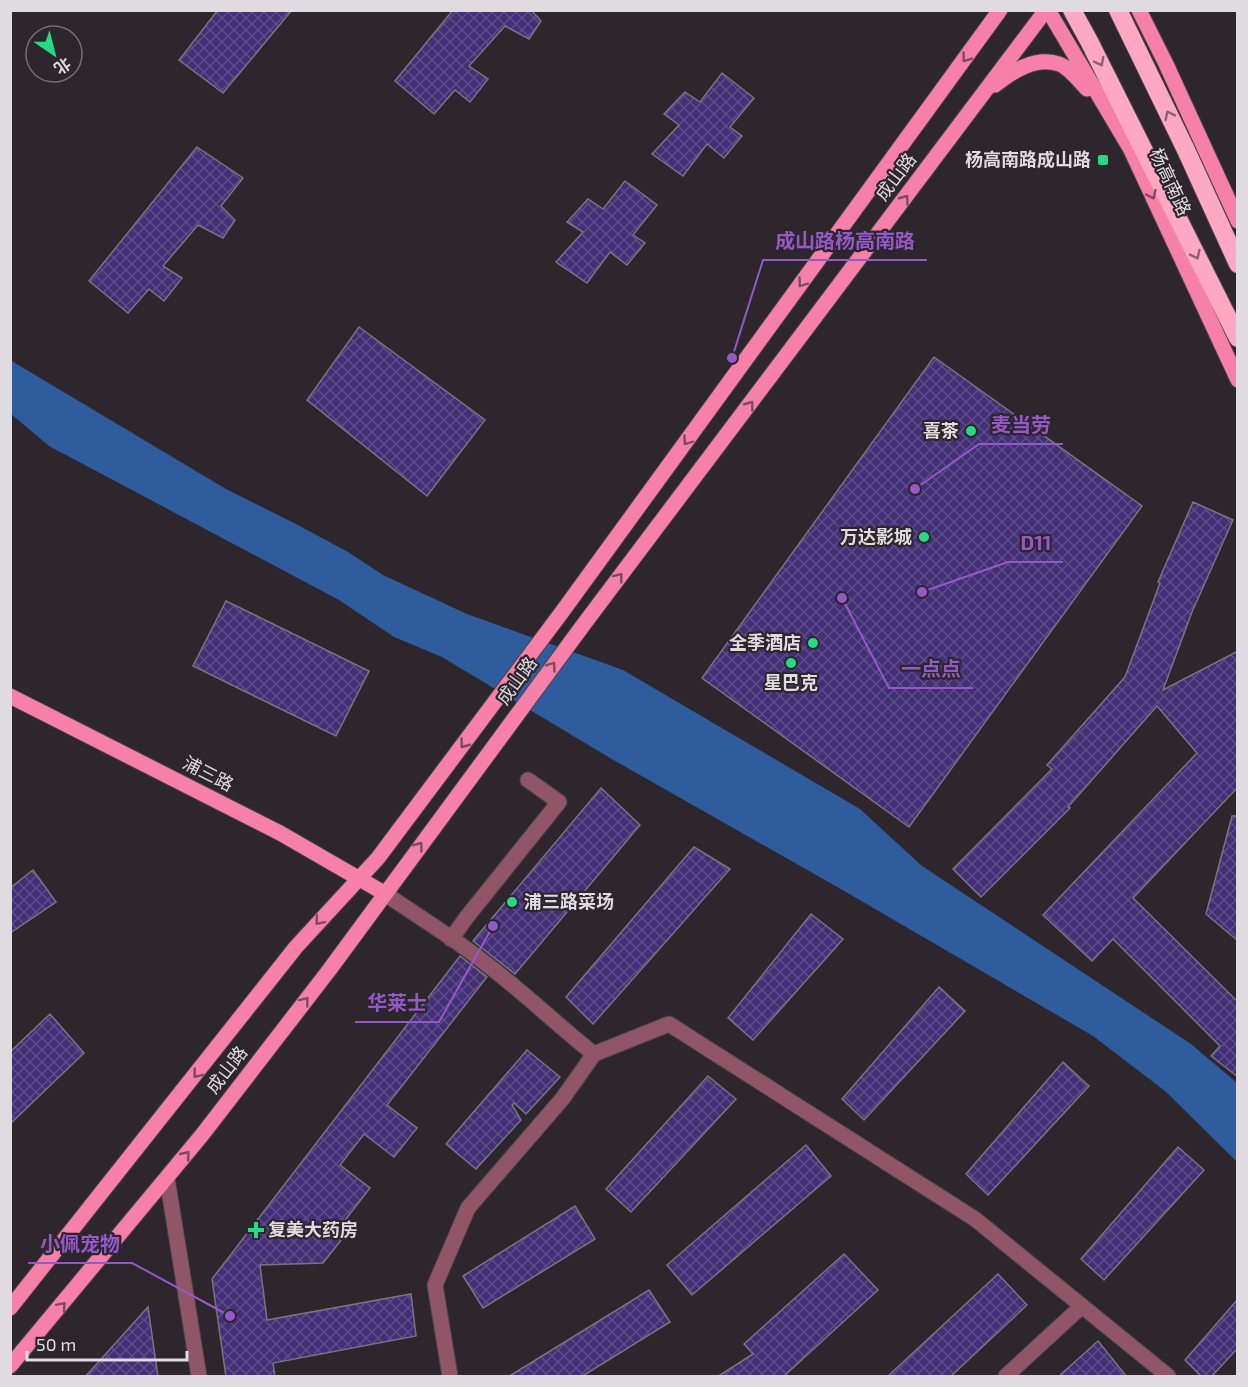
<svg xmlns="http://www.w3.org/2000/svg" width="1248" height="1387" font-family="'Exo 2','Noto Sans SC',sans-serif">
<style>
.water{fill:#2f5c9d}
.building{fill:url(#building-cross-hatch);stroke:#767580;stroke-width:1.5}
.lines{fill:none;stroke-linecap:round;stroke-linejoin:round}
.minor-casing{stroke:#4a434a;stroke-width:17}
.major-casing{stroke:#4a434a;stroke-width:17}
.highway-casing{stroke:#4a434a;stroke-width:20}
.minor{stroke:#905668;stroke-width:15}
.major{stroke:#f680a8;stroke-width:15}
.highway{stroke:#ffa8c3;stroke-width:18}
.oneway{stroke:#7d4a5e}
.oneway2{stroke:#8c6070}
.poi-dot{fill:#27d885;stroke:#2d262d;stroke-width:2}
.labels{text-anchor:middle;stroke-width:4.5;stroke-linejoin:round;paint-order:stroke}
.poi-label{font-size:18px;font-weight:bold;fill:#e0dbe0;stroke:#2d262d;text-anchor:end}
.street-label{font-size:18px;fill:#e0dbe0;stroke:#2d262d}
.leader{fill:none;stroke:#9458c7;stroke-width:2}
.callout-dot{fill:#9458c7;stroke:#2d262d;stroke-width:2}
.callout-label{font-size:20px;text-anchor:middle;font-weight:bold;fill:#9458c7;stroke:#2d262d;stroke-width:4.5;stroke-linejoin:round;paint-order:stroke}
</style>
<defs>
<pattern id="building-cross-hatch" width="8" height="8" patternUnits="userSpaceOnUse" patternTransform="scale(1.5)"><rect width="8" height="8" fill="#422f76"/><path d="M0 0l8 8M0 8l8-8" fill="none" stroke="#5d4d89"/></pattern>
</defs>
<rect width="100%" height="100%" fill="#2d262d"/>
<polygon class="water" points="10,360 226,489 296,524 348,552 383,575 467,614 623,670 860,809 922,866 1191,1044 1237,1083 1237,1162 1165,1091 1093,1036 839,888 610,758 442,657 394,637 339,600 49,446 11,414"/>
<g class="building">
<polygon points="218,10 292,10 223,93 179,60"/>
<polygon points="453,10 531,10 541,21 529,39 505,26 469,66 488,79 470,102 455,90 434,114 395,81"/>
<polygon points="722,73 754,98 730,127 742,136 724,158 707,144 683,176 652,154 679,125 664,114 685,92 700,102"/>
<polygon points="197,147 243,178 221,206 235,220 223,238 198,225 163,266 182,278 164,301 149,289 128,313 89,281"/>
<polygon points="625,181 657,205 633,235 645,243 627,265 610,252 587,283 556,262 583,232 567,222 588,199 603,209"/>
<polygon points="359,327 485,420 427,496 307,400"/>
<polygon points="934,357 1142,506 909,827 702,678"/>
<polygon points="1193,502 1233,520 1192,612 1163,690 1238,651 1238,787 1133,898 1238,1002 1238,1077 1211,1056 1220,1046 1113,939 1092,961 1043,915 1197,753 1157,706 1068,807 1070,808 981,897 953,869 1052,769 1047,765 1125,677 1160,583 1158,582"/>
<polygon points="226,601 369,671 336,736 193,666"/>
<polygon points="601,788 640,825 515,974 473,941"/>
<polygon points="1232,816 1238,816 1238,941 1206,914"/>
<polygon points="694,847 730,869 593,1024 566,997"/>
<polygon points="33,870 56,902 10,933 10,888"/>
<polygon points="811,914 843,939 753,1040 728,1018"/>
<polygon points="460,956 487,977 387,1105 417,1128 394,1157 364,1134 340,1165 370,1188 346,1219 353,1225 323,1263 260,1265 267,1320 411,1294 416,1336 273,1363 275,1377 226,1377 212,1279"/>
<polygon points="939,987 965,1011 864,1120 842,1099"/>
<polygon points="50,1014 84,1053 10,1124 10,1052"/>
<polygon points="527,1050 560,1077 526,1114 514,1103 512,1105 521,1120 476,1169 446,1144"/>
<polygon points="1063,1062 1089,1086 988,1195 966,1174"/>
<polygon points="708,1076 736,1099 631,1212 606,1189"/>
<polygon points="806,1145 831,1176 692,1295 667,1265"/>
<polygon points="1178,1147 1204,1170 1104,1280 1081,1259"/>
<polygon points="575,1206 595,1239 483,1308 463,1276"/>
<polygon points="844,1254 878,1290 783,1377 717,1377 753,1354 744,1344"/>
<polygon points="998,1274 1027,1305 950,1377 887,1377"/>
<polygon points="649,1290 670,1322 581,1377 508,1377"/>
<polygon points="1238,1299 1238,1348 1211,1377 1202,1377 1185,1360"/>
<polygon points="148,1307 158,1377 85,1377"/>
<polygon points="1098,1341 1127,1377 1058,1377"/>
</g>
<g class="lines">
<defs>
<g id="minor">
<path d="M 384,893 C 416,915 449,935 480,959 C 520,989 555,1023 594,1054 L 563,1098 L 468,1208 L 435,1285 L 450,1376"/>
<polyline points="451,939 466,918 559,802 528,780"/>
<polyline points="594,1054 669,1024 975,1219 1168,1376"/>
<polyline points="167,1178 199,1376"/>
<polyline points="1006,1376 1082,1306"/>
</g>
<g id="major">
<polyline points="1048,10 1131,150 1238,380"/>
<polyline points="1139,10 1166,64 1238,221"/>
<path d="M 995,85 C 1013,71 1036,56 1059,64 C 1070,68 1079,81 1087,89"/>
<polyline points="10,696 280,833 384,893"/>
<polyline points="10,1308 296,947 378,858 562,612 1000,10"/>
<polyline points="10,1366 202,1135 330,969 584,624 1046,10"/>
</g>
<g id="highway">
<polyline points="1072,10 1089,41 1238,338"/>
<polyline points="1118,10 1186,150 1238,264"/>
</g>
</defs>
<use href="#minor" class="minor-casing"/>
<use href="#major" class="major-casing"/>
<use href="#highway" class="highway-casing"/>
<use href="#minor" class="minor"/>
<use href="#major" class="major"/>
<use href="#highway" class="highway"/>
</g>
<defs><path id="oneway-chevron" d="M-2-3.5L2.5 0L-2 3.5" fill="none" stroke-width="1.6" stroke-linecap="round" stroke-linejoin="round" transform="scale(1.5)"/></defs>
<g class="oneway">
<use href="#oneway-chevron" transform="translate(966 58) rotate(126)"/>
<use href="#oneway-chevron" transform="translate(1152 195) rotate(65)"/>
<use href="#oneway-chevron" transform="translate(905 199) rotate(-53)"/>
<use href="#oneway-chevron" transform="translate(802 283) rotate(126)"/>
<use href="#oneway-chevron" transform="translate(750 405) rotate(-53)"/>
<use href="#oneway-chevron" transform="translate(687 441) rotate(126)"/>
<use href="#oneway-chevron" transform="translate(619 577) rotate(-52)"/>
<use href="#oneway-chevron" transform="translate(552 666) rotate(-54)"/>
<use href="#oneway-chevron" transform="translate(464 744) rotate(127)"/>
<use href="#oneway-chevron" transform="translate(419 846) rotate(-53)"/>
<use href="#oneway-chevron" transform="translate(319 921) rotate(131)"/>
<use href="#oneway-chevron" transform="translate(305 1001) rotate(-52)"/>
<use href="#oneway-chevron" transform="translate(197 1074) rotate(128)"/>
<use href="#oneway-chevron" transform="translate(186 1155) rotate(-51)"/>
<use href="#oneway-chevron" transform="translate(62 1306) rotate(-49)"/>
</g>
<g class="oneway2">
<use href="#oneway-chevron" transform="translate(1100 62) rotate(63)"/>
<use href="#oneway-chevron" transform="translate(1169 115) rotate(-116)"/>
<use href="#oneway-chevron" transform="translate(1196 255) rotate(64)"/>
</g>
<g class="poi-dot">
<rect x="1097" y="154" width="12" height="12" rx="3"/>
<circle cx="971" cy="431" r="6"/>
<circle cx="924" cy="537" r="6"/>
<circle cx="813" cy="643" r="6"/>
<circle cx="791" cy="663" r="6"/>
<circle cx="512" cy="902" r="6"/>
<path d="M253 1221h6v6h6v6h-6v6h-6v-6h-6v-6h6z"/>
</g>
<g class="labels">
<g class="poi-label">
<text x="1091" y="166">杨高南路成山路</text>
<text x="959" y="437">喜茶</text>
<text x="912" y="543">万达影城</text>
<text x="801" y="649">全季酒店</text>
<text x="791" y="689" text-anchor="middle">星巴克</text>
<text x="524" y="908" text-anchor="start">浦三路菜场</text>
<text x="268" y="1236" text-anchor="start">复美大药房</text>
</g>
<g class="street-label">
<text transform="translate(896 177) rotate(-53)" y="6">成山路</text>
<text transform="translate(1170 182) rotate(65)" y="6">杨高南路</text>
<text transform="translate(517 681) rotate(-54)" y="6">成山路</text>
<text transform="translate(208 774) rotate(27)" y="6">浦三路</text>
<text transform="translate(227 1070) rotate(-52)" y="6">成山路</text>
</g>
</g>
<path class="leader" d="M732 358L763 260H927M915 489L979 444H1063M922 592L1008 562H1063M842 598L889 688H973M493 926L439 1022H355M230 1316L132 1263H28"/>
<g class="callout-dot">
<circle cx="732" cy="358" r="6"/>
<circle cx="915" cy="489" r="6"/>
<circle cx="922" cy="592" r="6"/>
<circle cx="842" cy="598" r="6"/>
<circle cx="493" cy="926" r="6"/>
<circle cx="230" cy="1316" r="6"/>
</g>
<g class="callout-label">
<text x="845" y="248">成山路杨高南路</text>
<text x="1021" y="432">麦当劳</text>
<text x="1036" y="550">D11</text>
<text x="931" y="676">一点点</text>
<text x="397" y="1010">华莱士</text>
<text x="80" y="1251">小佩宠物</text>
</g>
<rect width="1248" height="1387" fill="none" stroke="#e0dbe0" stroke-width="24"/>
<g transform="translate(54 54) rotate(145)"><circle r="28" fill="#2d262d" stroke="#756e75" stroke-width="1.5"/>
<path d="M0-4.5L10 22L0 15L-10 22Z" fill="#27d885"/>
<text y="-9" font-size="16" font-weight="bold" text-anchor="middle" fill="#e0dbe0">北</text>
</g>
<path d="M27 1351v9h160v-9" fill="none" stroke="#e0dbe0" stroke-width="3"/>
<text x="36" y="1351" font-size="18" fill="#e0dbe0" stroke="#2d262d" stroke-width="4.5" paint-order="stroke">50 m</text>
</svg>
